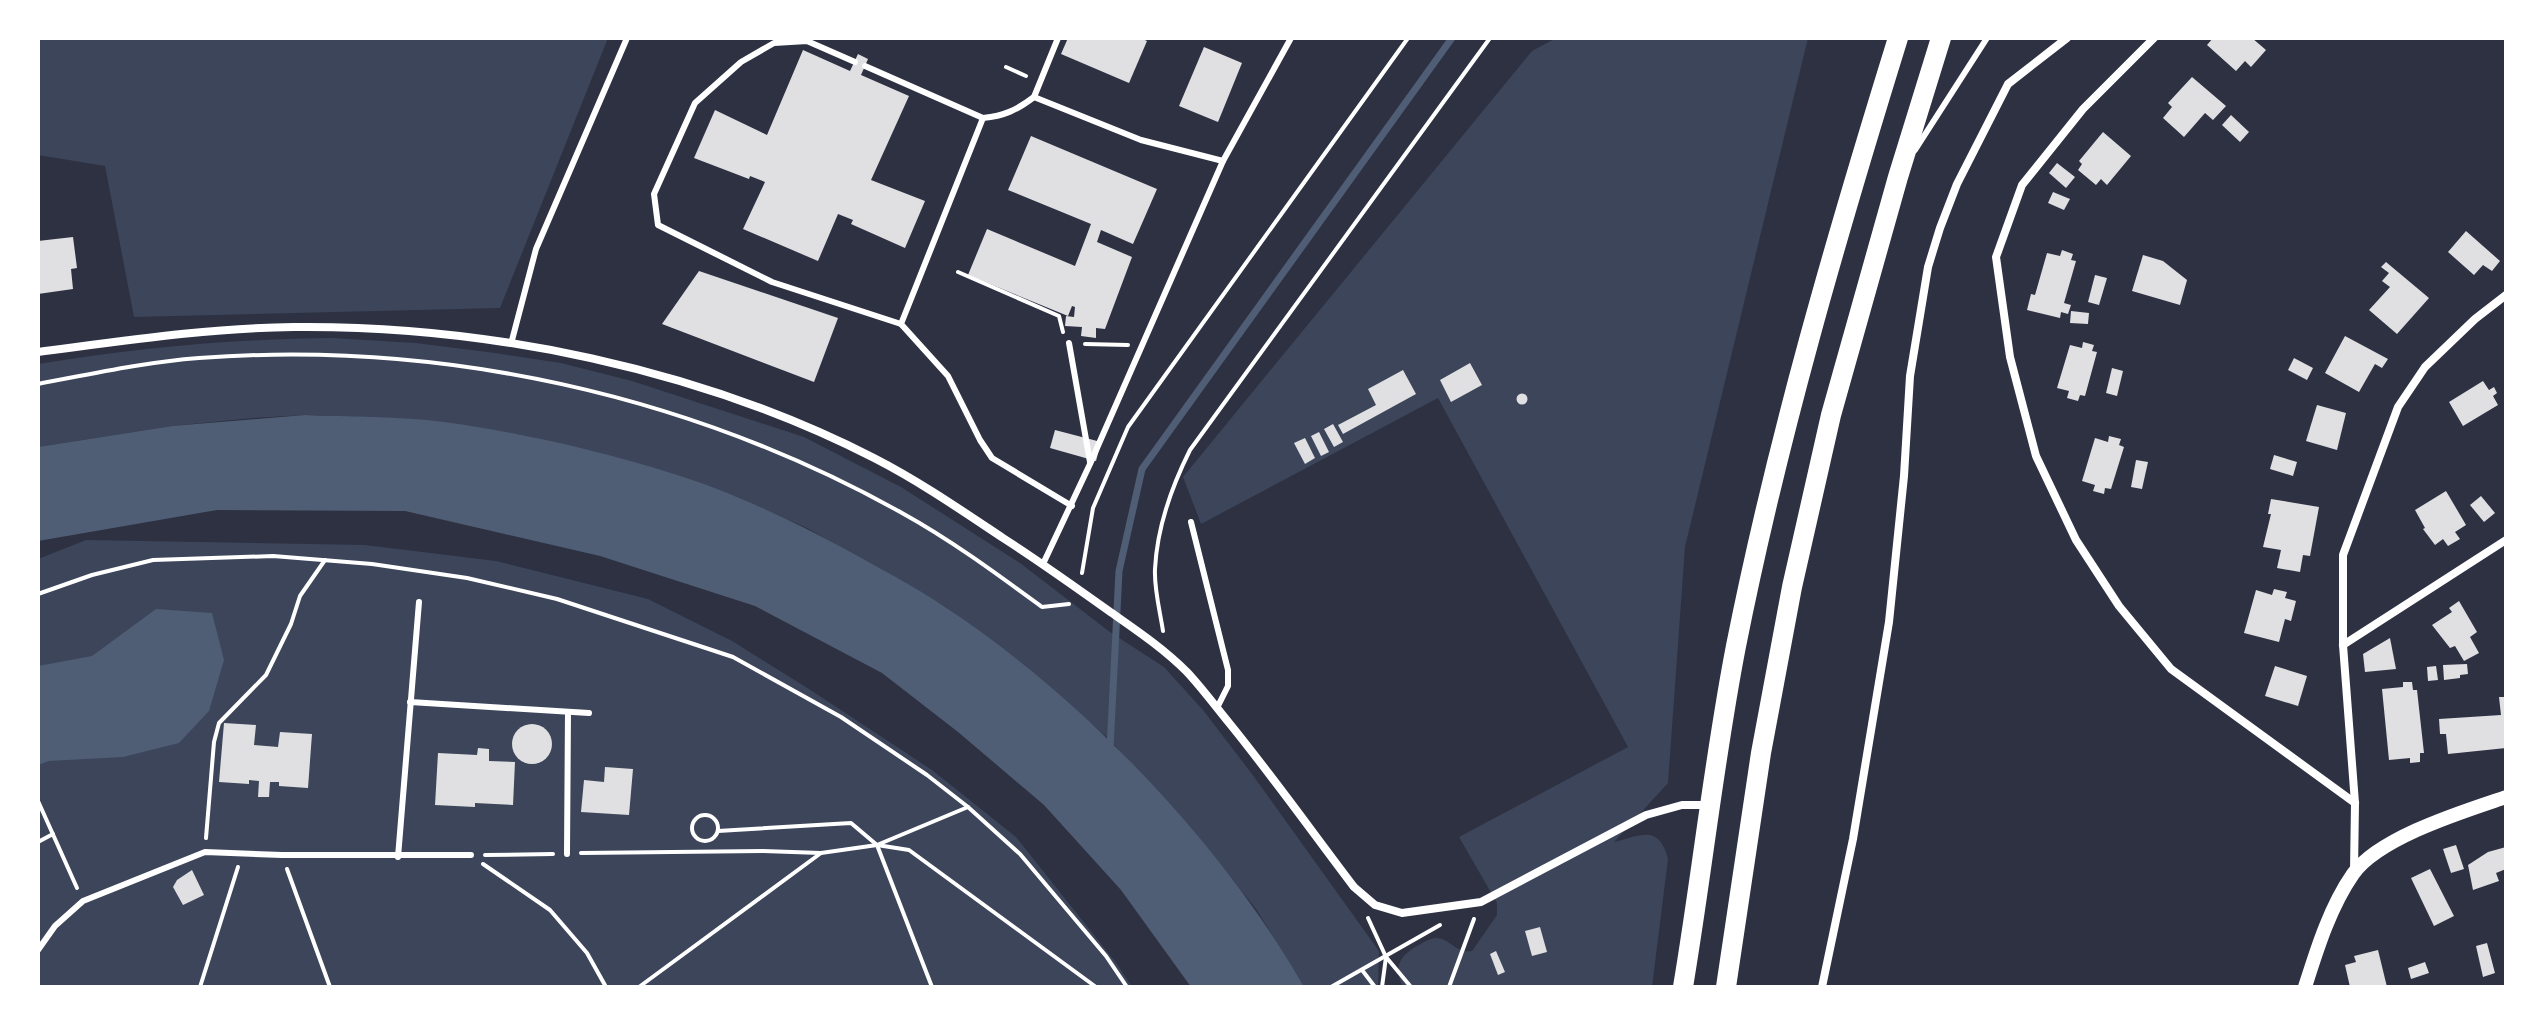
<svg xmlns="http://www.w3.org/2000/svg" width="2544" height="1025" font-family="Cabin,sans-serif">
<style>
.green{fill:#3c4559}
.water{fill:#4f5d75}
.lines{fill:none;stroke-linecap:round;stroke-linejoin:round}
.stream{stroke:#4f5d75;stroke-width:7}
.building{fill:#e0e0e3}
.path{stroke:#fff;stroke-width:4}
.service{stroke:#fff;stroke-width:6}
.minor{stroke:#fff;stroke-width:8}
.tertiary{stroke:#fff;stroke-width:14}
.primary{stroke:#fff;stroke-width:20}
</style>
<rect width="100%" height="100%" fill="#2d3142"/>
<g class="green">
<polygon points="38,38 608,38 500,308 134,317 105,166 38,155"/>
<path d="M 1556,38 L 1808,38 L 1685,547 L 1668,783 L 1614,842 C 1639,836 1659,823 1668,859 L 1652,987 L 1403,987 C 1393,966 1400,955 1419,945 C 1424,942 1430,938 1436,938 C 1450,938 1456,954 1472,951 L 1497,915 L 1497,903 L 1459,837 L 1628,747 L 1438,398 L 1201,524 L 1183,477 L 1532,51 Z"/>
<path d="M 332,338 L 416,343 L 495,353 L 561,363 L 632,381 L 804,437 L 901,487 L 1020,563 L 1110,632 L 1164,667 L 1203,710 L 1252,774 L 1379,951 L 1378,987 L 1304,987 L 1256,909 L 1216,859 L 1110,740 L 1007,652 L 945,607 L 807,528 L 724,492 L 668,472 L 528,436 L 441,422 L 389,418 L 305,415 L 253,418 L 172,426 L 38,447 L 38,364 C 135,348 233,339 332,338 Z"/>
<polygon points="86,540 365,545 496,561 648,599 732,641 809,689 932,770 1016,837 1117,964 1132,987 38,987 38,559"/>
</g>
<g class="water">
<path d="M 305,415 C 351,417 398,416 444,422 C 519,432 595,450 668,472 C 730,491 789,519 845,549 C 879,568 914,586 945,607 C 1082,697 1223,844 1304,987 L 1191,987 L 1121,890 L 1044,805 L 958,732 L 882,673 L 755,606 L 600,556 L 405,511 L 217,510 L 38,541 L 38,447 L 172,426 Z"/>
<polygon points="156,609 212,613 224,660 209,711 179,743 123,757 49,761 38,765 38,666 92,656"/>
</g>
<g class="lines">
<polyline class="stream" points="1110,749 1119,571 1142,469 1452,38"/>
</g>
<g class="building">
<polygon points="1068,38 1140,38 1147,41 1129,83 1061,54"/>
<polygon points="2213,38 2252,38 2266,50 2251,67 2245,61 2236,71 2207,45"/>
<polygon points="1204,47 1242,63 1218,122 1179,106"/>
<polygon points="803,50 850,71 858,54 868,59 861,75 909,96 871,180 925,201 905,248 851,224 853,220 838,214 818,261 743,229 765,182 750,176 749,179 694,158 715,110 767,135"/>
<polygon points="2192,77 2226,106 2213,120 2205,113 2184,137 2163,118 2172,107 2168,103"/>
<polygon points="2231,115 2249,132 2240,142 2222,125"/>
<polygon points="2103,132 2131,156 2107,185 2101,179 2096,185 2078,170 2082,164 2079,161"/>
<polygon points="1031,136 1157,189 1133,244 1101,230 1097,242 1132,257 1105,329 1096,328 1096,338 1081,336 1082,327 1065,326 1066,316 1074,317 1075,307 1072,306 1068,316 968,275 987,229 1075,266 1091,224 1008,190"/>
<polygon points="2057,163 2075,177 2066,188 2049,173"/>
<polygon points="2053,192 2070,199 2064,210 2048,203"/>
<polygon points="2466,231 2500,261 2492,271 2483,265 2474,275 2448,252"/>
<polygon points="73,237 77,268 71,269 73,289 38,294 38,241"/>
<polygon points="2062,250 2073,254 2071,260 2076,261 2064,303 2071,305 2068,314 2061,312 2060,318 2027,310 2031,294 2035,295 2047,253 2060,256"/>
<polygon points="2143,255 2163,261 2187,280 2180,305 2132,291"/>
<polygon points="2386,262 2429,298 2397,334 2369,310 2390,287 2382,281 2389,273 2381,267"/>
<polygon points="699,271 838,318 814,382 662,324"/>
<polygon points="2095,275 2107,278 2099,305 2088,302"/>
<polygon points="2071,311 2089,313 2088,324 2070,323"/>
<polygon points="2345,336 2388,359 2382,368 2375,364 2359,392 2325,373"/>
<polygon points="2083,342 2094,345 2092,351 2097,352 2085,396 2080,395 2078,401 2067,398 2069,391 2057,388 2070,345 2082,348"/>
<polygon points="2294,358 2313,368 2307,380 2288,370"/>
<polygon points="1470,363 1482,385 1451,402 1440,380"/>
<polygon points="2112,368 2123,371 2117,396 2106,393"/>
<polygon points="1403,370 1416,394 1343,434 1338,425 1376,405 1368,389"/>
<polygon points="2483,381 2489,390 2494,387 2497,393 2493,396 2498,405 2463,426 2449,402"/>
<circle cx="1522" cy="399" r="5.5"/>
<polygon points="2317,405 2346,413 2337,450 2306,441"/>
<polygon points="1333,424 1343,442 1334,447 1324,429"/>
<polygon points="1055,430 1101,442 1096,461 1050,448"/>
<polygon points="1319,432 1329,452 1321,456 1311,436"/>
<polygon points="2109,436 2121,439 2119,445 2124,447 2111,489 2105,488 2104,494 2093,491 2095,485 2082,481 2095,438 2108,442"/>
<polygon points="1305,438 1315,458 1305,464 1294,443"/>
<polygon points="2274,455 2297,462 2293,476 2270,469"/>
<polygon points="2136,460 2148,462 2142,489 2131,487"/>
<polygon points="2446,491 2466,525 2455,532 2460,539 2448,546 2443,539 2435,545 2423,529 2425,528 2415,510"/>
<polygon points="2481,496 2495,513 2484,522 2470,505"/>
<polygon points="2271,499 2319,507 2310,556 2303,555 2300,572 2277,568 2281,550 2263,547 2271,514 2268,514"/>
<polygon points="2274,589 2287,592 2285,598 2296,601 2291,621 2285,619 2279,642 2244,633 2256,590 2272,595"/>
<polygon points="2459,601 2477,632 2470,637 2479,653 2464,661 2455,646 2450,648 2432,625 2452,612 2449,608"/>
<polygon points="2390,638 2396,669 2365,672 2363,654"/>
<polygon points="2467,664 2468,674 2460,675 2460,678 2444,680 2443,665"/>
<polygon points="2275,666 2307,676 2298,706 2265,696"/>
<polygon points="2436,666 2438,680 2428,681 2427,667"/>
<polygon points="2403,682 2412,682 2413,690 2417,690 2424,753 2420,753 2420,762 2410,763 2410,758 2389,760 2382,689 2403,687"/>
<polygon points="2499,697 2506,697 2506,748 2448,754 2446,734 2440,734 2439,719 2501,715"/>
<polygon points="224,723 256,725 254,745 278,747 280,732 312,734 308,788 279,786 279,782 270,782 269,797 258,797 259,781 249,780 249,784 219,782"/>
<circle cx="532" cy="744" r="20"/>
<polygon points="478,748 489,749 489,761 515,762 513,805 475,803 475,807 435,805 438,753 477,755"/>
<polygon points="605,767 633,769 629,815 581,812 584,780 604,782"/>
<polygon points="2456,845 2464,869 2451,873 2443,849"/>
<polygon points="2506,847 2506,869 2496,873 2499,881 2473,890 2468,865 2488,852"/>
<polygon points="2430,869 2454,916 2434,926 2411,878"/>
<polygon points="192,870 204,895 183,905 173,887 177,880"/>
<polygon points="1540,927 1547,952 1532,956 1525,931"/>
<polygon points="2487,943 2495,973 2483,977 2476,946"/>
<polygon points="2378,950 2387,987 2350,987 2345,965 2356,962 2354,956"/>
<polygon points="1496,951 1505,972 1498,975 1490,954"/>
<polygon points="2425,962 2429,973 2411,979 2408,968"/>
</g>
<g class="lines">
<g class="path">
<polyline points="1006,67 1026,76"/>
<polyline points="958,272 1059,316 1063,332"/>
<polyline points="1085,344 1128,345"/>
<path d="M 38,384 C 91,374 145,362 199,358 C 442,340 689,394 902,513 C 951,540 997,574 1042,607 L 1069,604"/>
<polyline points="1082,573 1093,508 1128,427 1408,38"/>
<polyline points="38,594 92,575 153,560 273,556 372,564 467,578 557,599 733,657 841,717 927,775 968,807 1020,854 1106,956 1127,987"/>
<path d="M 1163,631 C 1160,611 1154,589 1155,569 C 1157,527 1172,486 1190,450 L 1490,38"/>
<polyline points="38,801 77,888"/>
<circle cx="705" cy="828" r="13"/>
<polyline points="718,831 851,823 877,845 909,850 1096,987"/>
<polyline points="206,838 214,742 219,723 266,675 291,624 300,596 325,560"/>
<polyline points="38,842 53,834"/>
<polyline points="877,845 932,987"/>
<polyline points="581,853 763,851 821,853"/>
<polyline points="485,855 553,854"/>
<polyline points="483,864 550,910 587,953 606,987"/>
<polyline points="287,869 330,987"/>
<polyline points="1368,918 1386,957 1411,987"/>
<polyline points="1362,970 1375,987"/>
<polyline points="200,987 238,867"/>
<polyline points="639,987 821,853 877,845 968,807"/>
<polyline points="1331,987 1440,925"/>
<polyline points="1382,987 1386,957"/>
<polyline points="1449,987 1474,919"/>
</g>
<g class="service">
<polyline points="1058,38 1034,97 1141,140 1223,161"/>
<polyline points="855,62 807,41 774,43 741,62 695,103 654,194 658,225 772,282 901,324"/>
<polyline points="865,66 983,118"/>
<path d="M 1034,97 C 1017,110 1004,116 983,118 L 901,324 L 948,376 L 980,440 L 992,458 L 1072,506"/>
<polyline points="1915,150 1987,38"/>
<polyline points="1069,343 1090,462"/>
<polyline points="511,344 536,249 627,38"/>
<polyline points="1191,522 1228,670 1228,686 1217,708"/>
<polyline points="1043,564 1090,464 1223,161 1291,38"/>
<polyline points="410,702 589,713"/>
<polyline points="567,854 568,712"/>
<polyline points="398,857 419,602"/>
<polyline points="38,950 55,926 83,901 205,852 282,855 471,855"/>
</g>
<g class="minor">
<polyline points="2154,38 2083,109 2022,185 1996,257 2010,357 2036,456 2076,540 2119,606 2171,669 2355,803"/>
<path d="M 38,352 C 123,341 208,328 294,327 C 489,325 700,369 874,458 C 919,481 961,510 1003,538 C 1039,561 1074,586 1109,611 C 1136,630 1163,648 1187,672 C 1202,688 1216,707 1230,724 C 1273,777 1313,833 1354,887 L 1375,905 L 1402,913 L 1481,902 L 1646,815 L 1682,805 L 1710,805"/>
<polyline points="2343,645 2506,540"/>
<polyline points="2354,871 2355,803 2343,645 2343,555 2398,407 2425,367 2475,319 2506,295"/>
<polyline points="1822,987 1853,839 1889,622 1904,476 1910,376 1928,267 1940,228 1957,184 2008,84 2067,38"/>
</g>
<path class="tertiary" d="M 2305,987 C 2317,949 2330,907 2353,874 C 2379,837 2465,811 2506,797"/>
<g class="primary">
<path d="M 1683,987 C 1702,874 1714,759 1736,646 C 1777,440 1836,238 1898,38"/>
<polyline points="1726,987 1761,753 1792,587 1831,415 1898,177 1941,38"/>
</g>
</g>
<rect width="2544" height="1025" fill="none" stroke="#ffffff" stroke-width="80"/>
</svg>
